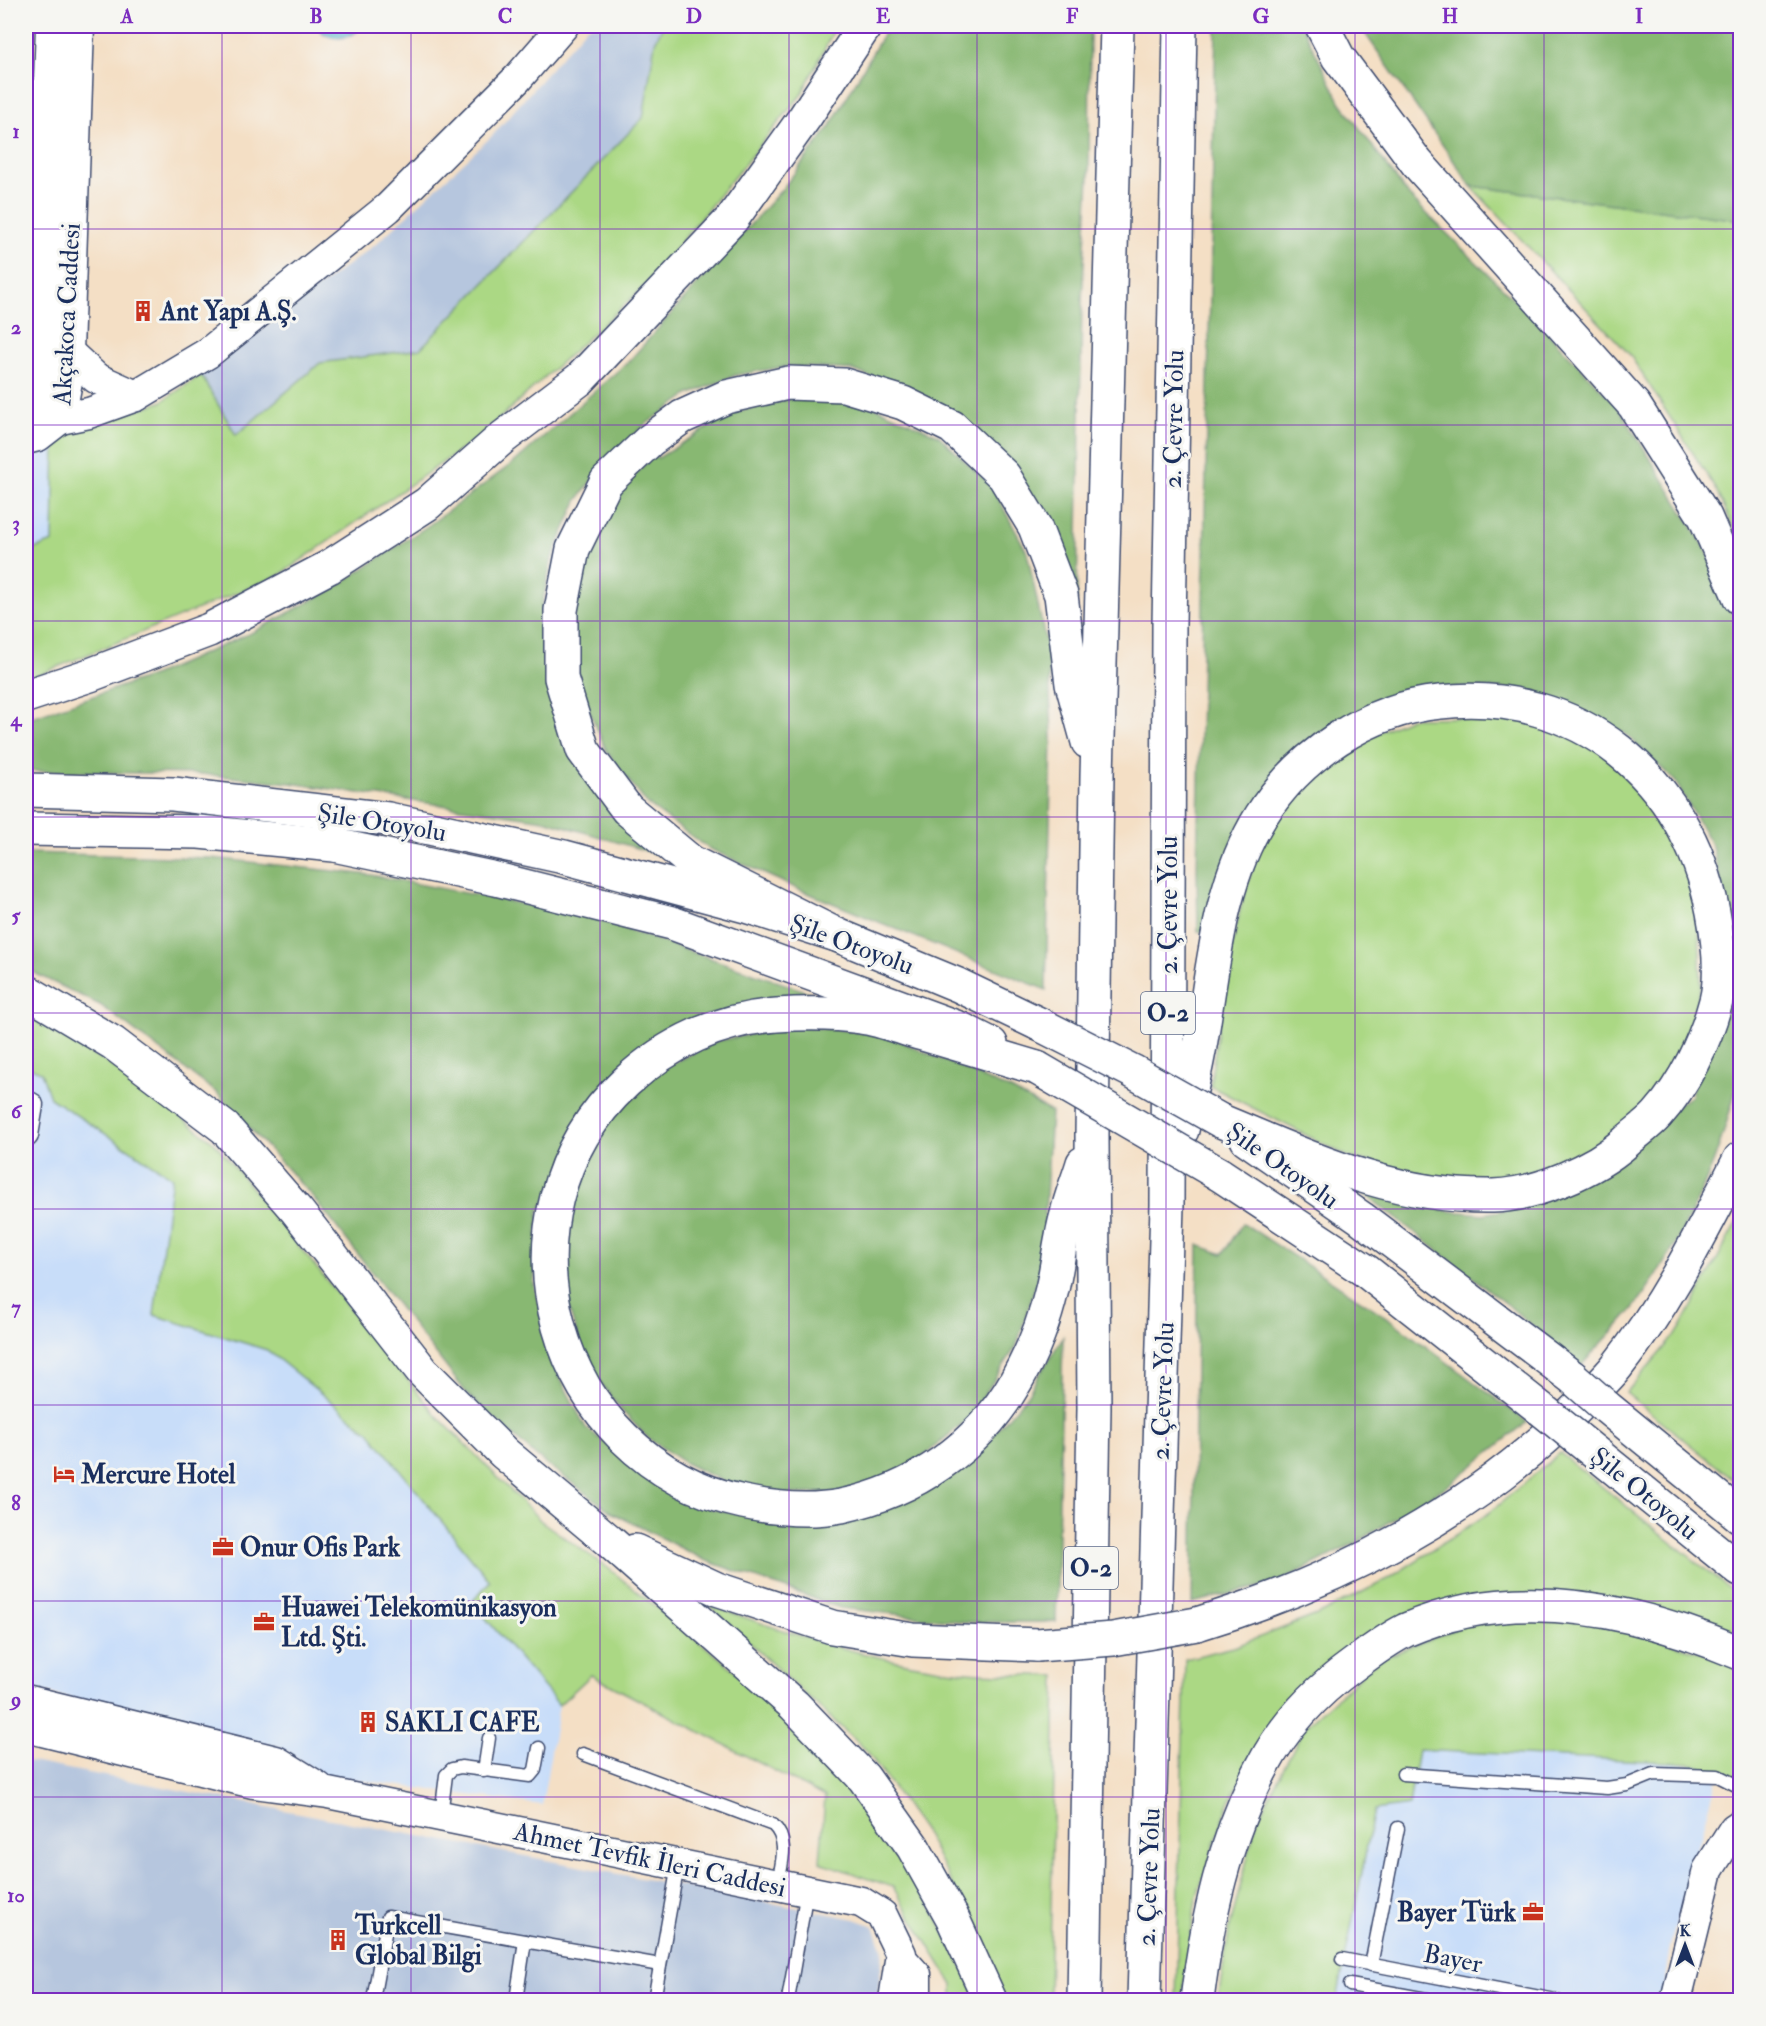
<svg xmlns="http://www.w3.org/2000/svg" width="1766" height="2026" font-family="'IM FELL Double Pica',serif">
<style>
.built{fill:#c8ddf9}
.industrial{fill:#b6c6de}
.green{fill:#abd884;stroke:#638471;stroke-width:1.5}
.forest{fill:#88b872;stroke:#527468;stroke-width:1.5}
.water{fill:#49afc8;stroke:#326f93;stroke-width:1.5}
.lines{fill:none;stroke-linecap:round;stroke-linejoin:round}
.service-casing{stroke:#3c496d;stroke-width:15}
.minor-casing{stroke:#3c496d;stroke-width:27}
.tertiary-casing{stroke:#3c496d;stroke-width:33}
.trunk-casing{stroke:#3c496d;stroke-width:36}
.motorway-casing{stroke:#3c496d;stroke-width:36}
.service{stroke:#fff;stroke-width:12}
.minor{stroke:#fff;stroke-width:24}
.tertiary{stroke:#fff;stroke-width:30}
.trunk{stroke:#fff;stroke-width:33}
.motorway{stroke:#fff;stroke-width:33}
.trunk-bridge-casing{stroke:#3c496d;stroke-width:36;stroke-linecap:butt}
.motorway-bridge-casing{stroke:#3c496d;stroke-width:36;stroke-linecap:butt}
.trunk-bridge{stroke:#fff;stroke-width:33}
.motorway-bridge{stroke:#fff;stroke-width:33}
.grid{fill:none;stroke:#7b2cbf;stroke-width:1.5;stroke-opacity:0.55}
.labels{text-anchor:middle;stroke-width:6;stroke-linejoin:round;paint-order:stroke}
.shield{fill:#f6f6f2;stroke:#5d6b8a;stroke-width:1.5}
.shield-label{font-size:24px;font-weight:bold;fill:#1b2f5e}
.poi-label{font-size:26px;font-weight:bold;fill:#1b2f5e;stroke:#f6f6f2;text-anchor:start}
.street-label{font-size:26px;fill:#1b2f5e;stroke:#f6f6f2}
.neatline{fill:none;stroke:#7b2cbf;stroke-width:2}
.grid-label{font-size:20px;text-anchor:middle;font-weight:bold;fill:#7b2cbf}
</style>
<rect width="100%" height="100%" fill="#f6f6f2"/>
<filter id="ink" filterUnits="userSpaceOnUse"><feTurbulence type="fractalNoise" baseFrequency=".0167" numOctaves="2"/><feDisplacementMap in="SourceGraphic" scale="12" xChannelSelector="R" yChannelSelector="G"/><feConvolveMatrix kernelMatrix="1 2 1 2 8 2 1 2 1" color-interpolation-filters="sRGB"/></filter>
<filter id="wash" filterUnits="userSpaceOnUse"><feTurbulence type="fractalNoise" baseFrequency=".008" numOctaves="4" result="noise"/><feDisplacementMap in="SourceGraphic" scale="24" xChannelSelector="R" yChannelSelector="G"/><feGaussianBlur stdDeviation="1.35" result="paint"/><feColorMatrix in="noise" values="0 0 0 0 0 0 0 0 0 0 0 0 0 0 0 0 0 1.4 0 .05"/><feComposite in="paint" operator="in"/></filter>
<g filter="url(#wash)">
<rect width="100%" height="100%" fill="#f4dfc5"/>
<g class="built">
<polygon points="55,435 53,543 26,552 26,437"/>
<polygon points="26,1066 41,1071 50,1098 172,1176 154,1315 267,1350 369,1432 490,1582 472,1602 559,1705 542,1805 322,1775 280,1747 26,1688"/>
<polygon points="1418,1750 1663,1761 1720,1770 1670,1946 1662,2000 1337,2000 1374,1809 1409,1805"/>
</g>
<g class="industrial">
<polygon points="588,26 663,26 655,42 643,118 420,350 320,363 236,435 201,375 375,245 493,135"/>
<polygon points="26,1761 855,1919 874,1926 883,1951 877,2000 26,2000"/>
</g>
<g class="green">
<polygon points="663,26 836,26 801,95 646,285 478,438 278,576 26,680 26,552 53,542 55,435 161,402 201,375 236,435 320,363 420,349 643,118 655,42"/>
<polygon points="1471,186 1740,220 1740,545 1718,492 1630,355"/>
<polygon points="1526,717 1596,746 1648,794 1683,847 1698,899 1701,985 1685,1041 1651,1101 1597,1146 1520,1176 1443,1179 1349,1157 1210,1086 1226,975 1240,910 1257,852 1284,805 1317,772 1359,741 1411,718"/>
<polygon points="26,1014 117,1069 215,1143 437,1416 541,1521 608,1568 774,1702 851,1780 917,1878 979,2000 953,2000 953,1985 893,1887 820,1862 825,1797 591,1675 559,1705 472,1602 490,1581 369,1432 267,1350 154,1315 172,1177 50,1098 41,1072 26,1066"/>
<polygon points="1740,1216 1740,1485 1626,1393 1680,1329"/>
<polygon points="1560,1453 1740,1597 1740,1644 1616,1600 1347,1649 1286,1704 1256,1748 1229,1803 1196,1899 1182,2000 1176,2000 1185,1659 1234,1647 1317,1615 1388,1579 1489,1513"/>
<path d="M 707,1604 C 784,1632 860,1657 941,1669 C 978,1675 1018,1674 1056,1676 L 1049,2000 L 1004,2000 L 965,1909 L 927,1836 L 867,1751 Z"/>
<polygon points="1486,1617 1588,1618 1740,1664 1740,1778 1688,1763 1418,1750 1409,1805 1374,1810 1337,2000 1218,2000 1229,1931 1257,1820 1304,1728 1378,1660"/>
</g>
<g class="forest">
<polygon points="888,26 1090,26 1089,177 1082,299 1077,600 925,398 853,370 789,366 736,375 688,395 646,424 608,459 577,501 552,558 542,604 544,662 555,705 656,854 544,820 290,783 201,774 26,771 26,719 155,675 253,632 331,590 429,525 517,460 630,360 783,188 829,128"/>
<path d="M 1216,26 L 1302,26 L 1341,103 L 1409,196 L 1539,324 L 1619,408 L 1706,549 L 1731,605 L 1740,652 L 1740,1072 C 1722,1152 1690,1230 1641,1298 C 1624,1322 1600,1344 1580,1367 L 1508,1305 L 1361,1191 L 1448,1211 L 1484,1214 L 1528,1206 L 1691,1096 L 1727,909 L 1712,846 L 1675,781 L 1626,734 L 1576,708 L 1524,690 L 1458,687 L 1338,722 L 1204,932 L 1198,931 L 1197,870 Z"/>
<polygon points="1360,26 1740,26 1740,220 1471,186"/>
<polygon points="799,397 873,406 938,435 992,487 1027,552 1048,653 1052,736 1046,990 798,889 708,848 647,804 607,752 580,689 573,639 575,580 613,501 653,454 658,458 732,413"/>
<polygon points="26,853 211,858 371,875 590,917 817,995 712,1014 637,1052 539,1211 534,1284 559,1376 586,1428 649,1476 712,1509 799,1523 988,1441 1025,1398 1063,1337 1056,1622 966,1622 841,1608 704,1560 613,1513 536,1456 468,1395 313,1197 217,1093 100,1005 26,969"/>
<polygon points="796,1026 884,1034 1011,1090 1051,1112 1042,1265 1016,1347 969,1418 909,1468 845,1493 783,1494 729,1484 685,1463 649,1439 623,1412 586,1364 565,1296 561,1238 579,1170 607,1118 651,1074 717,1041"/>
<polygon points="1243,1223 1388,1318 1527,1422 1446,1487 1353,1544 1279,1582 1192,1603 1198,1245 1223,1254"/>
</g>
<path class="water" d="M 316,26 L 362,26 C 350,42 328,42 316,26 Z"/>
</g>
<g filter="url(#ink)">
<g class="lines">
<defs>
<g id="service">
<path d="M 583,1754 L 773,1825 C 790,1841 781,1864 778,1884"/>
<polyline points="484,1771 489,1738"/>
<polyline points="1403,1774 1607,1788 1627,1785 1654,1774 1718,1776 1740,1787"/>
<polyline points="441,1815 446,1775 452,1769 461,1767 530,1776 535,1770 539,1748"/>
<polyline points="1342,1959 1556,2000"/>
<polyline points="1371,1965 1398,1828"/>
<polyline points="1350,1985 1432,2000"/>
<polyline points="373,2000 388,1917 660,1965"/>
<polyline points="516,2000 525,1941"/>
<polyline points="654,2000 678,1865"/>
<polyline points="788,2000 807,1891"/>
</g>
<g id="minor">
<polyline points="26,1103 31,1105 26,1135"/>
<polyline points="901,1954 919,1974 919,2000"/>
</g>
<g id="tertiary">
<polyline points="51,26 38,384 60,419"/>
<polyline points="67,351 96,378 136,396"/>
<polyline points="26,414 38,413 60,419 89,413 136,396 208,353 388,208 517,79 563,26"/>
<polyline points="60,419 67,381 79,26"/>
<polyline points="26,439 38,436 60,419"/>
<polyline points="26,1700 276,1761 318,1787"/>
<polyline points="26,1727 253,1783 328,1793 861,1902 882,1915 901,1954 894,2000"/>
<polyline points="1676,2000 1708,1870 1734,1829 1740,1825"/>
</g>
<g id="trunk">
<polyline points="26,790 173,794 388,819 564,857 746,906 837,935 958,985 1039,1024"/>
<polyline points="26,829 199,832 334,845 496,879 672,923 961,1029 991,1044"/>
<polyline points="1247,1139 1361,1218 1572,1377"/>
<polyline points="1219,1174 1366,1271 1541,1409"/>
<polyline points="1605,1406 1740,1516"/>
<polyline points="1577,1438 1740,1570"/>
</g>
<g id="motorway">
<polyline points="1322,26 1338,57 1417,163 1634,405 1705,517 1740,598"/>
<polyline points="26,696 90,675 209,630 329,567 427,504 501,439 580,379 732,219 805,117 865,26"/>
<polyline points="837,935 691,862 627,809 583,750 561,678 561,610 573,549 606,482 649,441 682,417 726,397 788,383 844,385 903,403 952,427 1004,476 1035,527 1061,595 1072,684 1088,742"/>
<polyline points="26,991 113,1043 225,1128 297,1211 423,1372 504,1453 608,1540 794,1705 864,1778 913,1847 952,1917 990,2000"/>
<path d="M 1037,1068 C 996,1056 954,1043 912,1031 C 896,1026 878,1019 861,1017 C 834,1013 804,1013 777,1015 C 720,1019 668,1043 626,1082 C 482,1216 552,1461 743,1502 C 776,1509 808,1512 841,1506 C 914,1491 979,1447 1016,1381 C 1032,1353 1045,1320 1052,1289 C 1058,1264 1060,1238 1067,1214 C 1071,1196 1078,1180 1083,1163"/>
<path d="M 1182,1130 C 1189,1098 1197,1066 1202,1034 C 1214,960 1220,882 1261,816 C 1299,755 1368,709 1440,702 C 1579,687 1687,777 1713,912 C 1718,939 1723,974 1716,1001 C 1706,1040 1684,1085 1657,1115 C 1648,1125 1636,1133 1626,1142 C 1594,1170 1536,1195 1493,1196 C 1393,1198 1311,1158 1221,1121"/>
<polyline points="635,1551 717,1589 832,1627 913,1640 1037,1645"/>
<path d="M 1197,1624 C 1340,1581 1478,1510 1583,1402 C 1594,1390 1607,1379 1617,1366 C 1667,1303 1703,1230 1740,1159"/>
<polyline points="1084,2000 1094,1408 1092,1135 1097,776 1117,26"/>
<polyline points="1144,2000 1167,1205 1169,625 1180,26"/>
<path d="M 1197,2000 C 1207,1920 1224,1838 1263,1766 C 1284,1726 1317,1691 1353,1665 C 1369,1653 1388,1639 1406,1630 C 1515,1582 1636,1609 1740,1653"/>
</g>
</defs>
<use href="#service" class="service-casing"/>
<use href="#minor" class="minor-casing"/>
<use href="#tertiary" class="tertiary-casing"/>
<use href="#trunk" class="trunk-casing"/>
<use href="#motorway" class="motorway-casing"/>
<use href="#service" class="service"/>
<use href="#minor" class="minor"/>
<use href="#tertiary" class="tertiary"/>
<use href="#trunk" class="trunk"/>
<use href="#motorway" class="motorway"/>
<defs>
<g id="trunk-bridge">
<polyline points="1039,1024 1132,1071 1221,1121"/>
<polyline points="1037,1068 1219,1174"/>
<polyline points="1572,1377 1605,1406"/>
<polyline points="1541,1409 1577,1438"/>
</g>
<polyline id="motorway-bridge" points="1037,1645 1113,1639 1197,1624"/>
</defs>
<use href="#trunk-bridge" class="trunk-bridge-casing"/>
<use href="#motorway-bridge" class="motorway-bridge-casing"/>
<use href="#trunk-bridge" class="trunk-bridge"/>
<use href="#motorway-bridge" class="motorway-bridge"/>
</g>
</g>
<path class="grid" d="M 222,26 L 222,2000M 411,26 L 411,2000M 600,26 L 600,2000M 789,26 L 789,2000M 977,26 L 977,2000M 1166,26 L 1166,2000M 1355,26 L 1355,2000M 1544,26 L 1544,2000M 26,229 L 1740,229M 26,425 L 1740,425M 26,621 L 1740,621M 26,817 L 1740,817M 26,1013 L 1740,1013M 26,1209 L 1740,1209M 26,1405 L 1740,1405M 26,1601 L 1740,1601M 26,1797 L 1740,1797"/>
<defs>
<symbol id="building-bare" viewBox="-9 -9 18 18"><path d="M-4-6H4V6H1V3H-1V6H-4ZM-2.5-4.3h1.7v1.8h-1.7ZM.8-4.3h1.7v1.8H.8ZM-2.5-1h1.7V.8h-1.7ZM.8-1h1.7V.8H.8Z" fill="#c8321e" stroke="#f6f6f2" stroke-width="2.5" paint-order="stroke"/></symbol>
<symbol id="hotel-bare" viewBox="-9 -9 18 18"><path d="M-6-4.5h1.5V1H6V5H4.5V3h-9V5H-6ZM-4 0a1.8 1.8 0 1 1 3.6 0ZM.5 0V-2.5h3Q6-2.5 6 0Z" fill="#c8321e" stroke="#f6f6f2" stroke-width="2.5" paint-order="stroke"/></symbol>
<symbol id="office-bare" viewBox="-9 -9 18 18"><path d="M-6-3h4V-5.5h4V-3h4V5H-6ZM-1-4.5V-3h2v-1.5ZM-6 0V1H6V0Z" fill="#c8321e" stroke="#f6f6f2" stroke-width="2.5" paint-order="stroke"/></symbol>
</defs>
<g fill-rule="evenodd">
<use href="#building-bare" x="128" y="296" width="30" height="30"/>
<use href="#hotel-bare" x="49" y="1459" width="30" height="30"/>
<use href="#office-bare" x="208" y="1532" width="30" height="30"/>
<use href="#office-bare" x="249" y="1607" width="30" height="30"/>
<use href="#building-bare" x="353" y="1707" width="30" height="30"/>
<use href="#office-bare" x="1518" y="1897" width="30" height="30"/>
<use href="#building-bare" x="323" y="1925" width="30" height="30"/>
</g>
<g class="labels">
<g class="shield">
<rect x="1141" y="992" width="54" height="42" rx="4.5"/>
<rect x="1064" y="1547" width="54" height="42" rx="4.5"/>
</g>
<g class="shield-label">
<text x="1168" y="1021">O-2</text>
<text x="1091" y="1576">O-2</text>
</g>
<g class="poi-label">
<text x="160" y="320">Ant Yapı A.Ş.</text>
<text x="81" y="1483">Mercure Hotel</text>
<text x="240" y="1556">Onur Ofis Park</text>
<text x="281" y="1616">Huawei Telekomünikasyon<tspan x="281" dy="30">Ltd. Şti.</tspan></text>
<text x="385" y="1731">SAKLI CAFE</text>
<text x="1516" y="1921" text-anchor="end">Bayer Türk</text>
<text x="355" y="1934">Turkcell<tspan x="355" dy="30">Global Bilgi</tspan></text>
</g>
<g class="street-label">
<text transform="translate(66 314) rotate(-87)" y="9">Akçakoca Caddesi</text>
<text transform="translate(1173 419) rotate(-89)" y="9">2. Çevre Yolu</text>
<text transform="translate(382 822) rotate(9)" y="9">Şile Otoyolu</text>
<text transform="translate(1168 905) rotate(-90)" y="9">2. Çevre Yolu</text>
<text transform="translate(852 944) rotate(20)" y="9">Şile Otoyolu</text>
<text transform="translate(1283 1165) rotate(35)" y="9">Şile Otoyolu</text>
<text transform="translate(1162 1391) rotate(-88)" y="9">2. Çevre Yolu</text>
<text transform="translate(1645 1493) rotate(39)" y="9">Şile Otoyolu</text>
<text transform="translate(650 1859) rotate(12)" y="9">Ahmet Tevfik İleri Caddesi</text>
<text transform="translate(1148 1877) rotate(-88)" y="9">2. Çevre Yolu</text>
<text transform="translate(1453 1958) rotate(11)" y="9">Bayer</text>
</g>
</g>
<rect width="1766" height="2026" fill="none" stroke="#f6f6f2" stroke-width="66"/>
<g transform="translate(1685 1945)" stroke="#f6f6f2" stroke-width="4.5" paint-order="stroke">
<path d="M0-4.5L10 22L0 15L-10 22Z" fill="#1b2f5e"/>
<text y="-9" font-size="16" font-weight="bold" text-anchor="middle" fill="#1b2f5e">K</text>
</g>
<rect x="33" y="33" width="1700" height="1960" class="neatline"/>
<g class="grid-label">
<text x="127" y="23">A</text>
<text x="316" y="23">B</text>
<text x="505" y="23">C</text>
<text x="694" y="23">D</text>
<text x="883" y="23">E</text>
<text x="1072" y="23">F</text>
<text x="1261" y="23">G</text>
<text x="1450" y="23">H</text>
<text x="1639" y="23">I</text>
<text x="16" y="138">1</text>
<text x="16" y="334">2</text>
<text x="16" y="530">3</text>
<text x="16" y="726">4</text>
<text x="16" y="922">5</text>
<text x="16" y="1118">6</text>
<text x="16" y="1314">7</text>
<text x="16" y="1510">8</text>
<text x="16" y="1706">9</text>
<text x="16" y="1902">10</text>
</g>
</svg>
